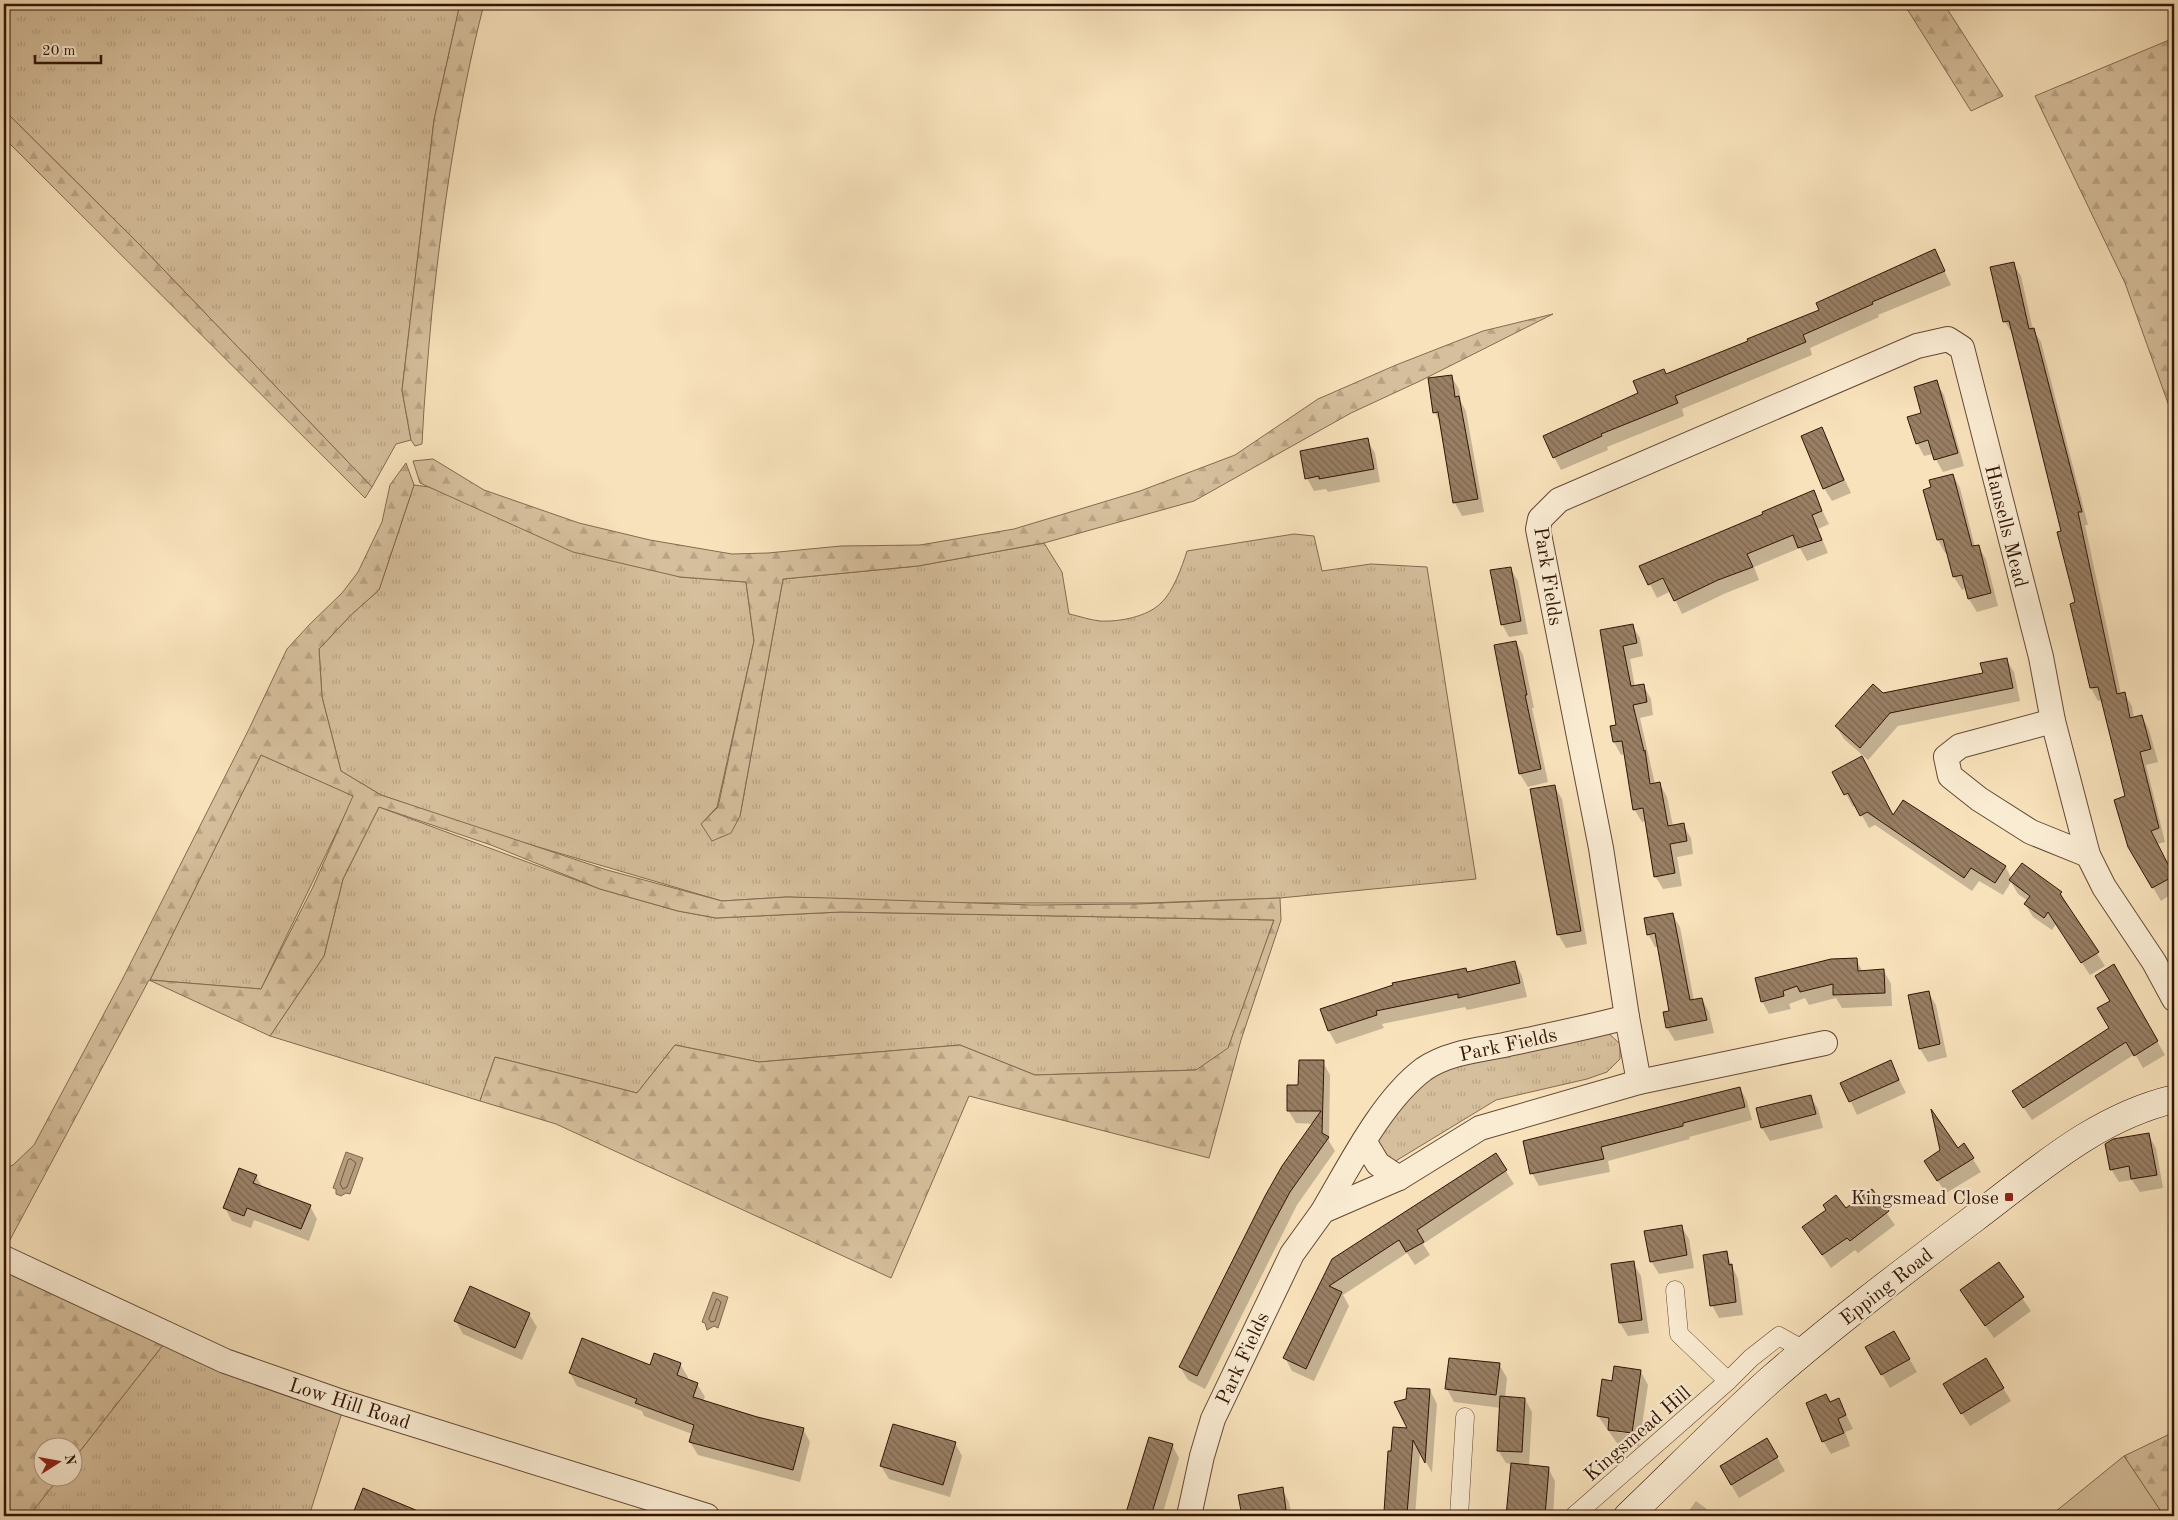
<svg xmlns="http://www.w3.org/2000/svg" width="2178" height="1520" font-family="'Old Standard TT',serif">
<style>
.grass{fill:url(#grass-tufts);stroke:#846a51}
.forest{fill:url(#forest-firs);stroke:#846a51;fill-rule:evenodd}
.park{fill:#d6bf9c;stroke:#846a51}
.water{fill:#b59c7d;stroke:#81664d}
.shadow{fill:#0003;fill-rule:evenodd}
.lines{fill:none;stroke-linecap:round;stroke-linejoin:round}
.shore{stroke:#745842;stroke-width:1}
.building{fill:url(#building-back-hatch);stroke:#321406}
.pedestrian-casing{stroke:#644833;stroke-width:19}
.minor-casing{stroke:#644833;stroke-width:26}
.secondary-casing{stroke:#321406;stroke-width:29}
.pedestrian{stroke:#faecd3;stroke-width:18}
.minor{stroke:#faecd3;stroke-width:24}
.secondary{stroke:#faecd3;stroke-width:28}
.poi-dot{fill:#8f2418;stroke:#faecd3;stroke-width:2}
.labels{text-anchor:middle;stroke-width:4.5;stroke-linejoin:round;paint-order:stroke}
.street-label{font-size:20px;fill:#321406;stroke:#faecd3}
.poi-label{font-size:20px;fill:#321406;stroke:#faecd3;text-anchor:end}
</style>
<defs>
<pattern id="grass-tufts" width="24" height="20" patternUnits="userSpaceOnUse" patternTransform="scale(1.25)"><rect width="24" height="20" fill="#d6bf9c"/><path d="M3 7l-1-3M5 7V3M7 7l1-3M15 17l-1-3M17 17v-4M19 17l1-3" fill="none" stroke="#b8a385"/></pattern>
<pattern id="forest-firs" width="22" height="20" patternUnits="userSpaceOnUse" patternTransform="scale(1.25)"><rect width="22" height="20" fill="#d6bf9c"/><path d="M5 1l3.5 6h-7zM16 11l3.5 6h-7z" fill="#b8a385"/></pattern>
<pattern id="building-back-hatch" width="6" height="6" patternUnits="userSpaceOnUse" patternTransform="scale(1.25)"><rect width="6" height="6" fill="#997f64"/><path d="M-1 5l2 2M0 0l6 6M5-1l2 2" fill="none" stroke="#7d6750"/></pattern>
</defs>
<rect width="100%" height="100%" fill="#f8e2bb"/>
<filter id="stains"><feTurbulence type="fractalNoise" baseFrequency=".004" numOctaves="4"/><feColorMatrix values="0 0 0 0 .2 0 0 0 0 .09 0 0 0 0 .02 0 0 0 .5 -.17"/></filter>
<radialGradient id="worn" r=".72"><stop offset=".6" stop-color="#630" stop-opacity="0"/><stop offset="1" stop-color="#630" stop-opacity=".3"/></radialGradient>
<g class="grass">
<polygon points="4,4 460,4 434,120 402,390 411,440 396,444 372,487 138,243 4,110"/>
<path d="M 414,485 L 429,487 L 680,577 L 746,582 L 754,641 L 717,807 L 701,824 L 740,816 L 783,579 L 918,566 L 1044,543 L 1062,572 L 1069,614 C 1079,616 1090,620 1100,621 C 1119,622 1147,617 1161,603 C 1173,592 1182,567 1187,551 L 1294,534 L 1314,536 L 1322,571 L 1371,564 L 1427,567 L 1476,879 L 1280,898 L 1149,903 L 947,903 L 787,897 L 722,901 L 494,834 L 381,795 L 341,771 L 322,697 L 319,649 L 351,615 L 379,590 Z"/>
<polygon points="261,755 354,796 261,989 150,980"/>
<polygon points="379,807 600,889 678,911 716,918 841,912 1274,920 1228,1049 1197,1070 1035,1075 960,1045 759,1062 675,1045 637,1093 495,1057 480,1101 270,1036 324,956 343,879"/>
<polygon points="1604,1029 1620,1044 1620,1059 1607,1072 1587,1079 1496,1100 1394,1162 1374,1144 1425,1069"/>
<polygon points="170,1336 345,1403 309,1516 28,1516 59,1478 72,1478 73,1460"/>
</g>
<g class="forest">
<path d="M 460,4 L 484,4 C 458,105 443,208 432,311 C 428,356 424,400 422,444 L 415,446 L 411,440 L 402,390 L 434,120 Z"/>
<polygon points="1904,4 1944,4 2003,96 1971,111"/>
<polygon points="2174,38 2174,420 2125,283 2035,96"/>
<polygon points="4,110 138,243 372,487 365,498 4,138"/>
<polygon points="1553,314 1420,381 1351,413 1194,501 1044,543 918,566 783,579 740,816 731,833 712,841 701,824 718,807 754,641 746,582 680,577 573,552 420,483 413,461 433,459 484,490 579,523 650,540 732,554 768,553 841,546 920,545 1014,529 1140,491 1235,455 1318,399 1396,365 1483,331"/>
<path d="M 406,463 L 414,485 L 379,590 L 351,615 L 319,649 L 322,697 L 341,771 L 381,795 L 607,870 L 722,901 L 787,897 L 830,898 L 1032,905 L 1137,904 L 1280,898 L 1281,920 L 1241,1040 L 1209,1158 L 969,1096 L 891,1278 L 556,1124 L 480,1101 L 495,1057 L 637,1093 L 675,1045 L 759,1062 L 960,1045 L 1035,1075 L 1196,1070 L 1228,1048 L 1274,920 L 841,912 L 716,918 L 678,911 L 600,889 L 491,845 L 379,807 L 343,879 L 324,956 L 270,1036 L 149,980 L 4,1251 L 4,1169 L 13,1165 L 34,1145 L 123,978 L 249,729 L 287,649 L 310,624 L 342,593 L 358,572 L 382,522 L 390,485 ZM 261,755 L 353,796 L 313,887 L 261,989 L 150,980 Z"/>
<polygon points="4,1265 170,1336 73,1460 72,1448 42,1448 42,1478 59,1478 29,1516 4,1516"/>
<polygon points="2174,1432 2174,1516 2164,1516 2124,1456"/>
</g>
<polygon class="park" points="2124,1456 2164,1516 2050,1516"/>
<g class="water">
<polygon points="346,1152 363,1158 350,1194 346,1193 341,1196 336,1194 336,1189 333,1188"/>
<polygon points="713,1292 728,1297 718,1328 714,1326 707,1330 705,1323 702,1322"/>
</g>
<g class="shadow">
<polygon points="1935,251 1951,285 1878,315 1879,317 1810,348 1812,355 1682,409 1684,416 1607,447 1608,450 1561,470 1554,457 1666,375 1750,342 1821,310"/>
<polygon points="2013,263 2021,276 2033,330 2041,342 2088,525 2085,525 2121,694 2124,693 2132,706 2134,718 2142,716 2149,730 2158,762 2146,765 2165,842 2157,844 2174,877 2174,902 2170,895 2161,901 2129,847 2127,797 2102,700 2098,701 2091,688 2072,605 2076,603 2063,532 2013,335 2005,322 1992,268"/>
<polygon points="1451,376 1459,389 1461,402 1466,411 1484,512 1462,516 1455,503 1441,424 1435,413"/>
<polygon points="1936,382 1944,395 1964,466 1943,472 1933,454 1924,456 1917,443 1922,414"/>
<polygon points="1821,429 1851,493 1832,501 1824,488"/>
<polygon points="1367,440 1375,453 1380,482 1328,492 1326,489 1314,491 1307,478"/>
<polygon points="1953,475 1960,488 1975,547 1978,546 1986,559 1998,606 1977,612 1969,599 1967,588 1962,590 1954,577 1948,552 1945,553 1938,540 1933,488"/>
<polygon points="1813,492 1829,524 1818,529 1828,553 1807,561 1800,548 1754,567 1759,580 1726,593 1682,614 1671,591 1657,598 1641,566 1765,515"/>
<polygon points="1510,568 1518,581 1528,634 1509,637 1502,624"/>
<polygon points="1632,625 1640,638 1643,656 1630,659 1635,687 1643,685 1651,699 1653,715 1640,718 1655,784 1660,784 1667,797 1673,826 1683,825 1691,838 1693,854 1677,857 1682,886 1663,889 1655,876 1646,821 1642,822 1634,809 1625,754 1621,755 1614,742 1611,727 1618,726 1601,631"/>
<polygon points="1516,642 1523,655 1534,708 1532,708 1548,782 1528,787 1520,774"/>
<polygon points="2006,659 2014,672 2020,701 1898,726 1868,760 1844,739 1836,726 1882,694 1984,674"/>
<polygon points="1834,772 1894,817 2005,866 2012,879 2022,865 2061,893 2068,908 2105,966 2090,975 2056,924 2052,930 2033,917 2025,904 2028,901 2018,894 2011,882 2003,895 1979,881 1972,891 1875,825 1869,828 1856,805 1853,807"/>
<polygon points="1554,786 1562,799 1587,944 1566,948 1558,934"/>
<polygon points="1672,914 1680,927 1694,1001 1702,999 1709,1012 1714,1033 1675,1041 1667,1028 1664,1013 1670,1012 1659,947 1655,947 1648,934"/>
<polygon points="1856,960 1863,972 1884,971 1891,984 1892,1006 1842,1008 1836,998 1809,1005 1805,998 1789,1004 1791,1009 1769,1014 1762,1001 1756,979"/>
<polygon points="1515,962 1522,976 1527,997 1467,1010 1465,1007 1382,1024 1384,1028 1336,1044 1329,1031 1322,1010 1466,969 1468,973"/>
<polygon points="2114,966 2165,1055 2143,1068 2135,1054 2032,1120 2021,1104 2111,1029"/>
<polygon points="1928,992 1936,1005 1947,1057 1928,1062 1920,1049"/>
<polygon points="1323,1062 1330,1075 1329,1141 1335,1151 1297,1205 1205,1389 1188,1380 1180,1367 1314,1124 1296,1123 1288,1110 1299,1087"/>
<polygon points="1890,1062 1906,1093 1857,1115 1842,1083"/>
<polygon points="1740,1088 1747,1101 1752,1120 1689,1137 1690,1139 1608,1161 1610,1172 1539,1186 1532,1173"/>
<polygon points="1810,1096 1818,1109 1823,1128 1770,1141 1762,1128 1758,1109"/>
<polygon points="1933,1112 1957,1149 1964,1145 1981,1172 1946,1193 1933,1174 1941,1151"/>
<polygon points="2148,1134 2156,1148 2163,1188 2140,1192 2132,1180 2119,1182 2111,1169"/>
<polygon points="1495,1154 1514,1184 1423,1244 1430,1255 1415,1265 1407,1253 1343,1295 1349,1306 1314,1381 1292,1371 1285,1358 1333,1260"/>
<polygon points="256,1176 263,1188 310,1206 317,1219 309,1241 254,1220 251,1228 232,1221 225,1208"/>
<polygon points="1871,1191 1895,1225 1858,1253 1855,1250 1831,1268 1803,1227 1846,1210"/>
<polygon points="1681,1226 1689,1239 1694,1268 1659,1274 1651,1261"/>
<polygon points="1726,1253 1738,1279 1743,1315 1719,1318 1712,1305"/>
<polygon points="1633,1263 1641,1276 1649,1333 1628,1336 1620,1323 1612,1265"/>
<polygon points="1999,1264 2031,1311 1994,1338 1961,1290"/>
<polygon points="529,1314 537,1327 522,1360 463,1334 456,1321"/>
<polygon points="1894,1332 1917,1372 1890,1388 1867,1348"/>
<polygon points="680,1364 688,1377 687,1380 697,1384 705,1397 703,1401 803,1429 810,1442 800,1482 698,1455 690,1442 692,1434 644,1416 642,1411 577,1386 570,1373"/>
<polygon points="1499,1364 1507,1378 1505,1398 1525,1399 1532,1412 1529,1466 1548,1468 1555,1481 1553,1516 1507,1516 1512,1464 1506,1463 1498,1450 1501,1408 1454,1402 1447,1389"/>
<path d="M 1641,1372 L 1648,1385 L 1639,1446 L 1617,1443 L 1598,1416 L 1613,1382 ZM 1613,1429 L 1638,1433 L 1638,1435 L 1616,1432 Z"/>
<polygon points="2003,1388 2011,1401 1970,1426 1952,1398"/>
<polygon points="1430,1390 1437,1404 1432,1473 1420,1451 1415,1516 1388,1516 1385,1512 1389,1452 1393,1453 1409,1430 1407,1399"/>
<polygon points="1839,1400 1853,1429 1845,1432 1850,1446 1831,1454 1823,1441 1830,1403"/>
<polygon points="1150,1439 1172,1445 1179,1458 1162,1516 1127,1516"/>
<polygon points="1767,1440 1785,1471 1739,1498 1721,1467"/>
<polygon points="955,1443 962,1456 950,1497 889,1479 881,1466"/>
<polygon points="1282,1489 1289,1502 1292,1516 1243,1516 1240,1496"/>
<polygon points="364,1490 426,1515 427,1516 353,1516"/>
<polygon points="1696,1501 1716,1516 1685,1516"/>
</g>
<g class="lines">
<g class="shore">
<polygon points="351,1159 356,1163 347,1187 343,1189 340,1184 348,1160"/>
<polygon points="717,1299 721,1302 715,1321 711,1322 709,1319"/>
</g>
</g>
<g class="building">
<polygon points="1935,249 1945,271 1872,302 1873,304 1803,335 1806,342 1675,396 1678,403 1601,434 1602,436 1553,458 1543,436 1638,393 1633,381 1664,369 1666,374 1748,341 1747,339 1819,310 1816,303"/>
<polygon points="2014,262 2029,329 2034,328 2082,512 2078,512 2117,694 2125,692 2130,718 2142,715 2151,749 2140,752 2159,828 2151,831 2174,876 2152,888 2128,847 2114,800 2125,796 2098,687 2090,688 2070,604 2075,602 2057,532 2061,531 2009,321 2003,322 1990,267"/>
<polygon points="1452,375 1455,397 1459,396 1478,499 1453,503 1438,412 1433,413 1428,378"/>
<polygon points="1937,380 1958,453 1934,460 1928,440 1916,444 1907,417 1921,413 1914,387"/>
<polygon points="1822,427 1844,480 1823,489 1801,436"/>
<polygon points="1368,438 1374,469 1319,479 1319,476 1305,479 1300,451"/>
<polygon points="1953,474 1972,546 1979,545 1991,593 1968,599 1962,575 1953,577 1943,539 1937,540 1923,490 1931,487 1929,480"/>
<polygon points="1814,490 1822,511 1812,515 1822,540 1798,548 1793,535 1747,554 1753,567 1718,580 1674,601 1663,578 1648,585 1639,566 1763,514 1762,512"/>
<polygon points="1511,567 1521,621 1501,625 1490,570"/>
<polygon points="1633,624 1637,643 1623,646 1631,686 1644,684 1647,702 1633,705 1644,751 1645,750 1650,784 1660,782 1668,826 1684,823 1687,841 1670,844 1675,873 1654,877 1643,808 1633,810 1622,741 1613,742 1610,726 1616,725 1600,630"/>
<polygon points="1516,641 1527,695 1525,695 1541,769 1519,774 1494,645"/>
<polygon points="2007,658 2013,688 1890,713 1860,748 1835,726 1873,684 1883,693 1983,673 1980,663"/>
<polygon points="1862,756 1893,815 1903,800 2006,866 1995,883 1971,868 1964,878 1867,812 1860,816 1848,793 1844,795 1832,772"/>
<polygon points="1555,785 1581,931 1557,935 1530,789"/>
<polygon points="2022,863 2062,892 2060,894 2099,952 2081,963 2048,912 2044,918 2024,904 2030,896 2009,880"/>
<polygon points="1673,913 1690,1000 1702,998 1707,1020 1666,1028 1663,1012 1669,1011 1655,933 1647,935 1644,918"/>
<polygon points="1857,958 1858,971 1884,969 1885,993 1833,995 1833,984 1800,992 1797,986 1783,991 1784,996 1761,1002 1755,978 1831,959"/>
<polygon points="1515,961 1520,983 1458,998 1458,994 1376,1011 1377,1015 1328,1031 1320,1009 1393,985 1392,983 1466,968 1467,972"/>
<polygon points="2114,964 2158,1041 2134,1056 2126,1042 2023,1108 2012,1091 2109,1028 2097,1008 2110,1001 2095,976"/>
<polygon points="1929,991 1940,1044 1919,1049 1908,995"/>
<polygon points="1299,1060 1324,1060 1322,1133 1329,1137 1290,1192 1270,1229 1197,1376 1179,1367 1265,1196 1282,1166 1321,1111 1287,1111 1287,1085 1298,1085"/>
<polygon points="1891,1060 1899,1080 1849,1102 1840,1083"/>
<polygon points="1740,1087 1745,1107 1683,1123 1683,1126 1601,1147 1604,1159 1530,1174 1523,1141"/>
<polygon points="1811,1095 1816,1114 1761,1128 1756,1108"/>
<polygon points="1931,1109 1958,1148 1964,1143 1974,1158 1937,1181 1924,1161 1940,1150"/>
<polygon points="2149,1133 2157,1175 2131,1179 2129,1166 2110,1170 2105,1144 2113,1139"/>
<polygon points="1496,1153 1507,1170 1417,1230 1424,1242 1406,1252 1399,1240 1329,1286 1342,1292 1306,1369 1283,1358 1332,1259"/>
<polygon points="239,1168 257,1175 253,1183 311,1205 301,1229 247,1208 244,1216 223,1208"/>
<polygon points="1872,1189 1889,1211 1850,1241 1847,1238 1822,1255 1802,1227 1826,1210 1823,1205 1836,1195 1846,1208"/>
<polygon points="1682,1225 1687,1255 1650,1262 1644,1231"/>
<polygon points="1727,1251 1729,1265 1732,1264 1736,1302 1710,1306 1703,1255"/>
<polygon points="1634,1261 1642,1320 1619,1323 1611,1264"/>
<polygon points="1999,1262 2024,1297 1985,1326 1960,1290"/>
<polygon points="470,1286 530,1313 515,1348 454,1321"/>
<polygon points="1894,1331 1910,1359 1881,1375 1865,1347"/>
<polygon points="582,1338 650,1365 654,1353 681,1363 677,1375 698,1383 693,1397 757,1417 804,1428 793,1470 689,1442 694,1425 635,1403 637,1399 569,1373"/>
<polygon points="1449,1358 1500,1363 1496,1395 1445,1389"/>
<polygon points="1986,1358 2004,1388 1961,1414 1943,1384"/>
<polygon points="1614,1366 1641,1370 1632,1433 1608,1430 1609,1418 1597,1416 1602,1379 1612,1381"/>
<polygon points="1407,1388 1430,1389 1425,1463 1413,1440 1407,1514 1384,1512 1388,1451 1391,1451 1393,1427 1407,1428 1394,1402 1406,1399"/>
<polygon points="1826,1394 1830,1402 1839,1398 1846,1415 1838,1419 1844,1433 1822,1442 1806,1403"/>
<polygon points="1500,1396 1525,1398 1522,1452 1497,1451"/>
<polygon points="893,1424 956,1442 943,1485 880,1466"/>
<polygon points="1149,1437 1173,1444 1151,1516 1125,1516"/>
<polygon points="1767,1438 1778,1457 1731,1485 1720,1466"/>
<polygon points="1511,1463 1549,1467 1545,1516 1506,1516"/>
<polygon points="1283,1487 1286,1510 1242,1516 1238,1495"/>
<polygon points="363,1488 430,1516 352,1516"/>
</g>
<g class="lines">
<defs>
<g id="pedestrian">
<polyline points="1675,1290 1679,1334 1728,1381"/>
<polyline points="1459,1516 1465,1417"/>
<polyline points="1574,1516 1728,1381 1751,1358 1779,1336 1806,1351"/>
</g>
<g id="minor">
<polyline points="2053,721 1960,746 1946,757 1950,776 1979,799 2031,832 2088,855"/>
<polyline points="1639,1082 1627,1017 1601,848 1538,529 1540,519 1559,500 1917,346 1948,339 1962,348 2041,657 2053,721 2088,855 2104,887 2154,962 2174,999"/>
<polyline points="1364,1141 1378,1164 1399,1178"/>
<path d="M 1323,1211 C 1349,1167 1382,1100 1424,1069 C 1447,1053 1478,1050 1504,1045 C 1545,1036 1586,1028 1627,1017"/>
<polyline points="4,1258 225,1361 345,1403 707,1516"/>
<polyline points="1189,1516 1202,1456 1213,1419 1292,1254 1323,1211 1399,1178 1480,1128 1639,1082 1825,1043"/>
</g>
<path id="secondary" d="M 1628,1516 C 1675,1471 1721,1424 1770,1380 C 1834,1324 1903,1272 1972,1220 C 2035,1173 2094,1118 2174,1099"/>
</defs>
<use href="#pedestrian" class="pedestrian-casing"/>
<use href="#minor" class="minor-casing"/>
<use href="#secondary" class="secondary-casing"/>
<use href="#pedestrian" class="pedestrian"/>
<use href="#minor" class="minor"/>
<use href="#secondary" class="secondary"/>
</g>
<rect class="poi-dot" x="2004" y="1192" width="10" height="10" rx="2.5"/>
<g class="labels">
<g class="street-label">
<text transform="translate(2007 526) rotate(76)" y="7">Hansells Mead</text>
<text transform="translate(1549 576) rotate(81)" y="7">Park Fields</text>
<text transform="translate(1508 1044) rotate(-12)" y="7">Park Fields</text>
<text transform="translate(1886 1286) rotate(-38)" y="7">Epping Road</text>
<text transform="translate(1242 1358) rotate(-65)" y="7">Park Fields</text>
<text transform="translate(350 1403) rotate(18)" y="7">Low Hill Road</text>
<text transform="translate(1637 1433) rotate(-41)" y="7">Kingsmead Hill</text>
</g>
<g class="poi-label">
<text x="1999" y="1204">Kingsmead Close</text>
</g>
</g>
<rect width="2178" height="1520" fill="none" stroke="#f8e2bb" stroke-width="20"/>
<rect x="5" y="5" width="2168" height="1510" fill="none" stroke="#321406" stroke-width="2.5"/>
<rect x="10" y="10" width="2158" height="1500" fill="none" stroke="#321406"/>
<g transform="translate(58 1462) rotate(79)"><circle r="24" fill="#faecd3" stroke="#aa9681"/>
<path d="M0-4L9 19L0 12L-9 19Z" fill="#8f2418"/>
<text y="-8" font-size="14" font-weight="bold" text-anchor="middle" fill="#321406">N</text>
</g>
<path d="M35 55v8h66v-8" fill="none" stroke="#321406" stroke-width="2.5"/>
<text x="42" y="55" font-size="15" fill="#321406" stroke="#faecd3" stroke-width="4" paint-order="stroke">20 m</text>
<rect width="100%" height="100%" filter="url(#stains)"/>
<rect width="100%" height="100%" fill="url(#worn)"/>
</svg>
